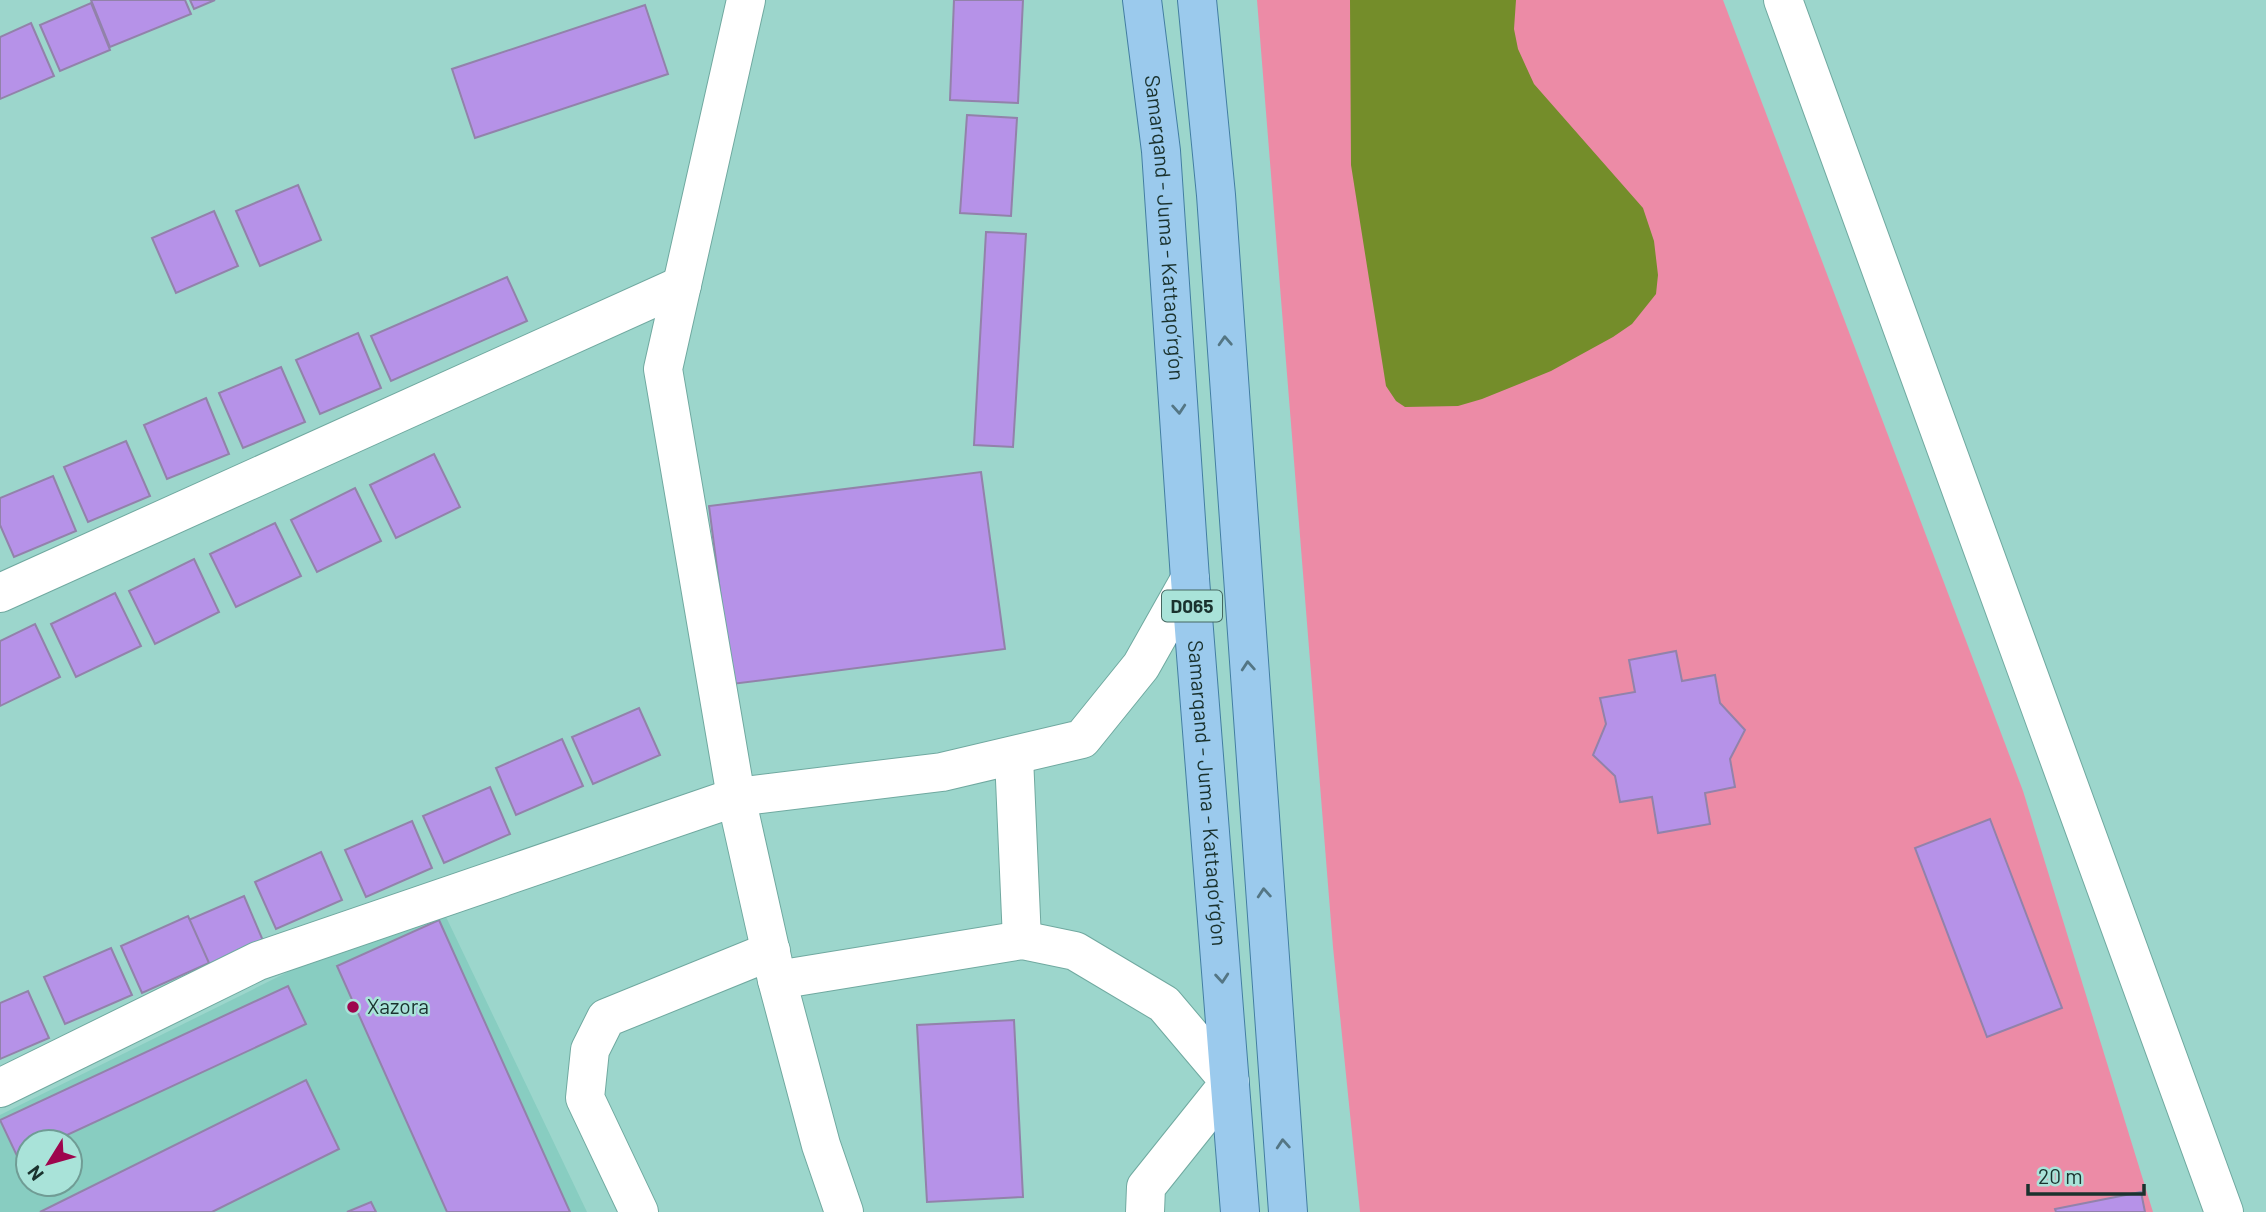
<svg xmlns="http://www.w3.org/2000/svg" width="2266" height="1212" font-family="Barlow,sans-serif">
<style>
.built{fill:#88cdc1;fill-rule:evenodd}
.green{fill:#ec8ba6}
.water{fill:#748d2a}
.building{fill:#b692e8;stroke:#9282aa;stroke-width:2}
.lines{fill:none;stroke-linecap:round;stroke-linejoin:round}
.minor-casing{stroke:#70a9a0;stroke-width:40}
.major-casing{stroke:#437ea2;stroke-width:40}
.minor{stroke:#fff;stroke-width:38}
.major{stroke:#9bcaed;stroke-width:38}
.oneway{stroke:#547684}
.poi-dot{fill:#9e054d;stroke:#a9e3d9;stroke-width:2.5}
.labels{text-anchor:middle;stroke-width:5;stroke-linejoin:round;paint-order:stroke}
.shield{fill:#a9e3d9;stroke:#456761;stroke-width:2}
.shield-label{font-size:19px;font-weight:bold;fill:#1a322e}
.street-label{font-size:21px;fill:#1a322e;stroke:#a9e3d9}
.poi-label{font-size:21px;fill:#1a322e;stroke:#a9e3d9;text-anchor:start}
</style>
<rect width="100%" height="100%" fill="#9cd6cc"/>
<path class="built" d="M 437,898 L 587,1212 L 0,1212 L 0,1115 ZM 28,1142 L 70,1142 L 70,1184 L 28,1184 Z"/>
<polygon class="green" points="1257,0 1723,0 2023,791 2153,1212 1360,1212 1333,947"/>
<polygon class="water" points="1350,0 1516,0 1514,29 1518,49 1534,84 1643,208 1654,241 1658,275 1656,294 1632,324 1613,337 1551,371 1482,399 1458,406 1405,407 1396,401 1386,386 1351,165"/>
<g class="building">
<polygon points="91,0 185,0 191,14 110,47"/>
<polygon points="190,0 215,0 194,9"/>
<polygon points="954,0 1023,0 1018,103 950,100"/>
<polygon points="91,3 110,50 60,71 40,25"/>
<polygon points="645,5 668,74 475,138 452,69"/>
<polygon points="31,23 54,76 0,99 0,37"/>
<polygon points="967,115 1017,118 1011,216 960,213"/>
<polygon points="298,185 321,240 260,266 236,211"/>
<polygon points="214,211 238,266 176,293 152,238"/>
<polygon points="986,232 1026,234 1013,447 974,445"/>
<polygon points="507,277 527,321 391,381 371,336"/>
<polygon points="358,333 381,388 320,414 296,360"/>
<polygon points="281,367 305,422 243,448 219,393"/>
<polygon points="206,398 229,454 167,479 144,425"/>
<polygon points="126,441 150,496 88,522 64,467"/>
<polygon points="434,454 460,507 396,538 370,485"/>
<polygon points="981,472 1005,649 732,684 709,506"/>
<polygon points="53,476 76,531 14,557 0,525 0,498"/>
<polygon points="355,488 381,541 317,572 291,520"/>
<polygon points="275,523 301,576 236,607 210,554"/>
<polygon points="194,559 219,612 155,644 129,591"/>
<polygon points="115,593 141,646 76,677 51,624"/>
<polygon points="35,624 60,677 0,706 0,641"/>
<polygon points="1676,651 1682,681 1715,675 1720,703 1745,730 1730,759 1735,787 1705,793 1710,824 1658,833 1652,797 1620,802 1615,776 1593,755 1606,724 1600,698 1635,692 1629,660"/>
<polygon points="639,708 660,755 593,784 572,737"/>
<polygon points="562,739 583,786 516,815 496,768"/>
<polygon points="490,787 510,834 444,863 423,816"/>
<polygon points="1990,819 2062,1008 1987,1037 1915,848"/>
<polygon points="412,821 432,868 366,897 345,850"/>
<polygon points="321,852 342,900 276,929 255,882"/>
<polygon points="244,896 264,943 197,972 177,925"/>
<polygon points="188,916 209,963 142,993 121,946"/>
<polygon points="439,920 570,1212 447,1212 337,966"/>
<polygon points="111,948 132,995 65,1024 44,977"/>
<polygon points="288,986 306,1024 52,1142 28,1142 28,1153 18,1158 0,1120"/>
<polygon points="28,991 49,1038 0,1059 0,1003"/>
<polygon points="1014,1020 1023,1197 927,1202 917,1025"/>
<polygon points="306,1080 339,1149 212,1212 40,1212"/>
<polygon points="2141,1192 2145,1212 2056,1212 2055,1209"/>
<polygon points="371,1202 376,1212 347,1212"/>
</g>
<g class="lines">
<defs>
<g id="minor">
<polyline points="746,0 663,369 736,797 777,980 821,1145 844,1212"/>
<polyline points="1783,0 2224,1212"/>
<polyline points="0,593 682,285"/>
<polyline points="1014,757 1022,940"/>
<polyline points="777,980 1022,940 1075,951 1164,1004 1230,1082 1146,1187 1145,1212"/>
<polyline points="0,1088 258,961 736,797 942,772 1082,739 1141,666 1190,579"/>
<polyline points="639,1212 585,1098 590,1050 606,1018 771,951"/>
</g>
<g id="major">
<path id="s1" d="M 1142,0 L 1161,151 L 1190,579 L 1240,1212"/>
<polyline points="1197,0 1216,195 1288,1212"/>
</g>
</defs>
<use href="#minor" class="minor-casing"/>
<use href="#major" class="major-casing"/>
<use href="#minor" class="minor"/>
<use href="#major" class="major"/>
</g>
<defs><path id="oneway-chevron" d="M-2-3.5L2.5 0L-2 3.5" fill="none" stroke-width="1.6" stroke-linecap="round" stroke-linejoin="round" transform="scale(1.75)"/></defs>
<g class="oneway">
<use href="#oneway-chevron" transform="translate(1225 341) rotate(-93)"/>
<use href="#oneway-chevron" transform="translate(1179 409) rotate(86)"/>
<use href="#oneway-chevron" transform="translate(1248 666) rotate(-94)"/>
<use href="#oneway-chevron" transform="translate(1264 893) rotate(-94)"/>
<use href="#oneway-chevron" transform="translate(1222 978) rotate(85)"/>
<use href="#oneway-chevron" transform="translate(1283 1144) rotate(-94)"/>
</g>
<circle class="poi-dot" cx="353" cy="1007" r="7"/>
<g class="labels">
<rect class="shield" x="1162" y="590.5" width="60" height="31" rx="5"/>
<g class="shield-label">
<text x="1192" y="613">D065</text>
</g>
<g class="street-label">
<text dy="7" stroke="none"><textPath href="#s1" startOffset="229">Samarqand - Juma - Kattaqo‘rg‘on</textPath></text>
<text dy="7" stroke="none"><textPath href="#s1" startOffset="796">Samarqand - Juma - Kattaqo‘rg‘on</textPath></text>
</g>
<g class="poi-label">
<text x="367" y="1014">Xazora</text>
</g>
</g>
<g transform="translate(49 1163) rotate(233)"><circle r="33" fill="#a9e3d9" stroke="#709c95" stroke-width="2"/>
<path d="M0-5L12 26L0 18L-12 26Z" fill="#9e054d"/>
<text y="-10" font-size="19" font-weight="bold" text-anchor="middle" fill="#1a322e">N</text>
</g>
<path d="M2028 1184v10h116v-10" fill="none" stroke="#1a322e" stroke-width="3.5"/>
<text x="2038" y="1184" font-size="21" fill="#1a322e" stroke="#a9e3d9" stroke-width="5" paint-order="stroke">20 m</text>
</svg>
